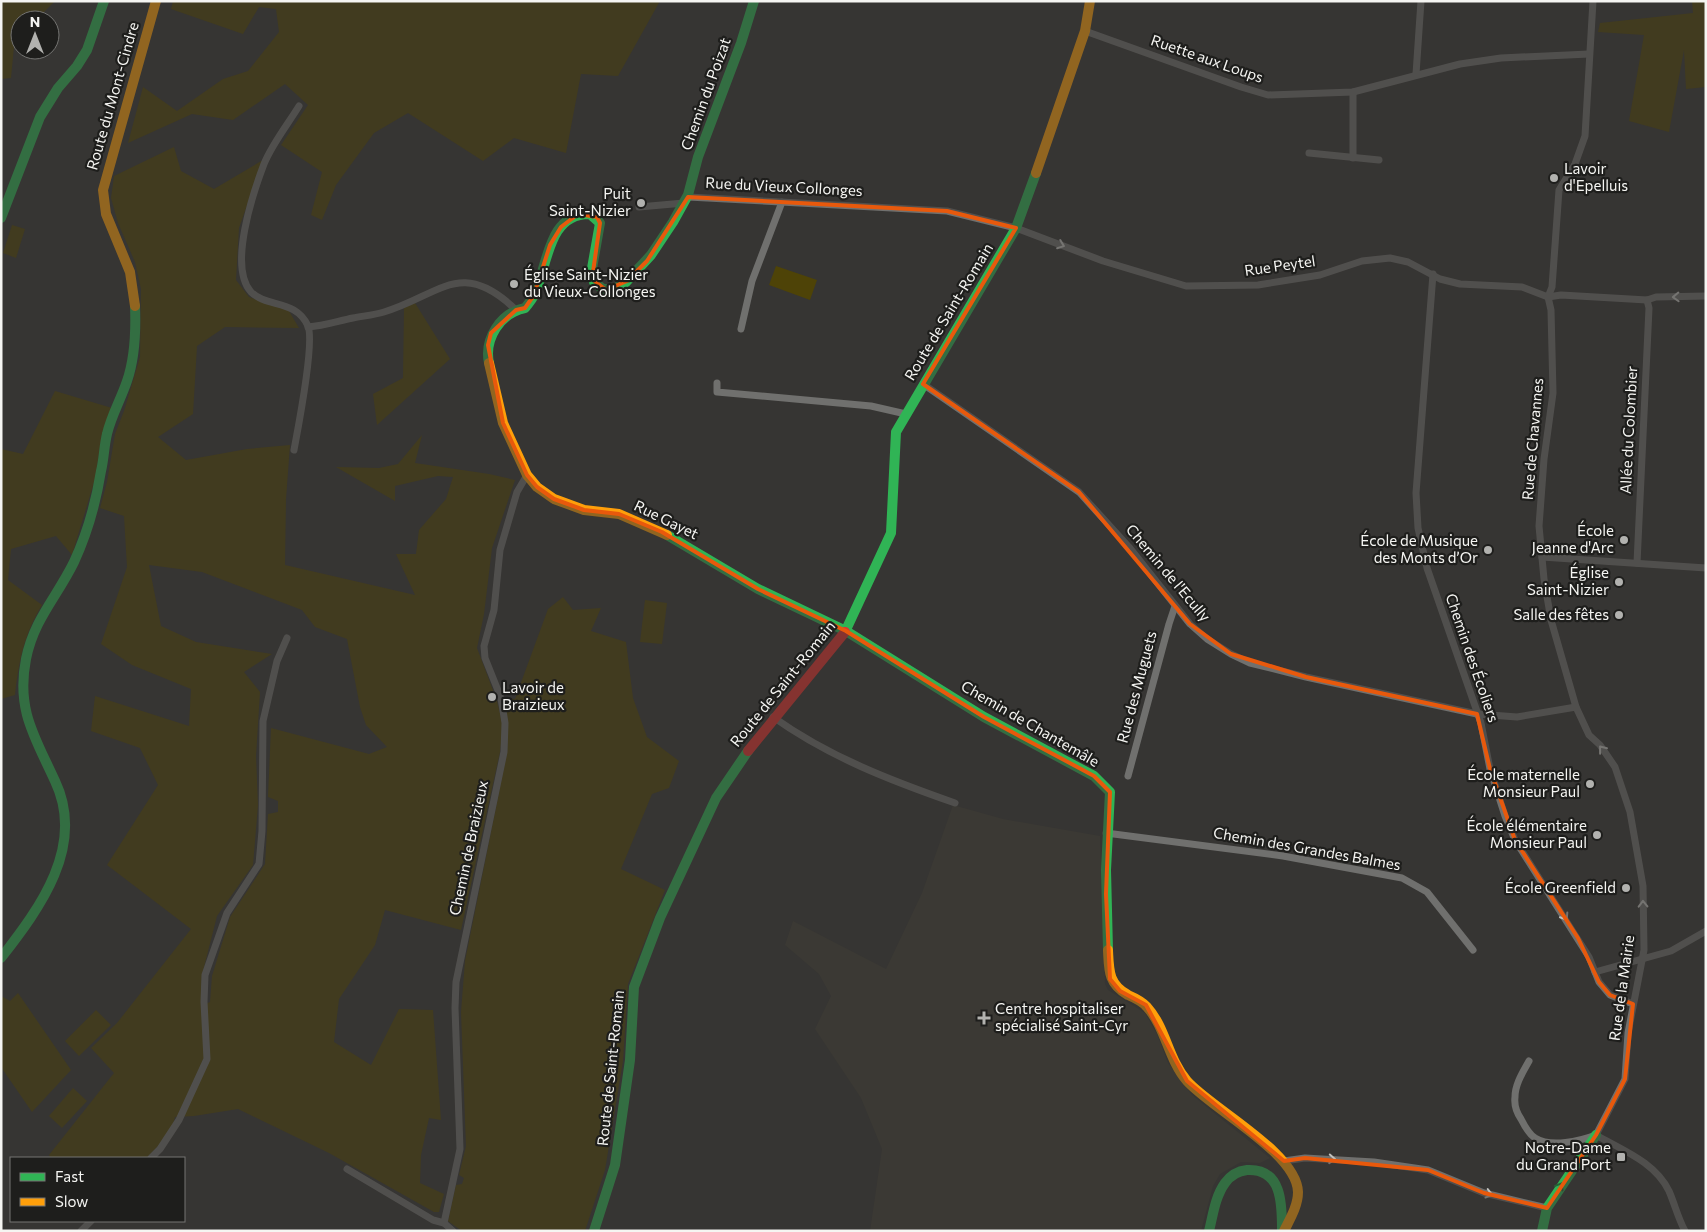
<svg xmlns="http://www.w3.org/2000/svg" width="1707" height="1232" font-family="Commissioner,sans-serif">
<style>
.built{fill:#403f35}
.green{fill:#4e4307;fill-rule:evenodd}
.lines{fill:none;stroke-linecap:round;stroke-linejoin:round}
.street{stroke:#70706e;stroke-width:7}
.fast{stroke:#30b455;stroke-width:10}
.slow{stroke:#ff9f0a;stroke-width:10}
.jam{stroke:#e5322d;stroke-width:10}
.oneway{stroke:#c0c0bd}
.oneway2{stroke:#266236}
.marked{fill:none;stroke:#e8590c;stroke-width:4;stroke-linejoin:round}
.poi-dot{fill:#b2b2af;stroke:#1e1e1c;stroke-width:2}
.labels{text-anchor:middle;stroke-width:4.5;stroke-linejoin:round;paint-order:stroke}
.street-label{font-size:15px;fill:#f5f5f2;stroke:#1e1e1c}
.poi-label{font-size:15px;fill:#f5f5f2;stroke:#1e1e1c;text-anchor:end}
</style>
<rect width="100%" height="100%" fill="#363533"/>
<polygon class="built" points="953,805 1003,819 1100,836 1105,984 1108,990 1145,1013 1157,1034 1168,1063 1192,1095 1270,1158 1260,1163 1241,1162 1220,1174 1213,1186 1201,1231 870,1231 882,1149 861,1098 815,1029 831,996 819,974 785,945 793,921 886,969 922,893"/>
<g class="green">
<polygon points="1,1 55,1 44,12 42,20 20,20 20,25 16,25 11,78 1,79"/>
<polygon points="173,1 660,1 618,76 581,74 566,153 514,138 483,161 408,113 374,133 336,185 322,220 311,215 322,172 281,145 308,105 285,84 233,120 192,114 128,143 143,87 177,111 223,79 248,71 279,32 276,9 259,7 243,34 171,9"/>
<polygon points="1692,1 1706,1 1706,87 1686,89 1684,50 1669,132 1629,121 1644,35 1598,32 1600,23 1693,13"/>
<path d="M 174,147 L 181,171 L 214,189 L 263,160 L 239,228 L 236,280 L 249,297 L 289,311 L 299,328 L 225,327 L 197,346 L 193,414 L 158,437 L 186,460 L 247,449 L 290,445 L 286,499 L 285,565 L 415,595 L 396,554 L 416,554 L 419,530 L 446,499 L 453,477 L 438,476 L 395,486 L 395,501 L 336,467 L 379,468 L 398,464 L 422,435 L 415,463 L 489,474 L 515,480 L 492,548 L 484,614 L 477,648 L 497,701 L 503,726 L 500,752 L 461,930 L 385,910 L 375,945 L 339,999 L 334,1042 L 371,1065 L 399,1009 L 433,1010 L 441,1120 L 429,1118 L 421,1155 L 420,1183 L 444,1194 L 439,1212 L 434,1212 L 329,1153 L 238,1109 L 194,1116 L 175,1117 C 172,1133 158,1147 146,1158 L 51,1158 L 49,1155 L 114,1073 L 91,1048 L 117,1023 L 191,929 L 107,865 L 158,785 L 140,748 L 91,731 L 95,696 L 189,726 L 191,689 L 132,665 L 101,644 L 127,567 L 124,516 L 100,508 L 107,482 L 115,434 L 124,411 L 140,357 L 141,289 L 135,262 L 118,223 L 111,198 L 114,176 ZM 149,565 L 202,572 L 302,610 L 315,627 L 347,639 L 360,707 L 366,725 L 387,747 L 369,754 L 271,728 L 268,797 L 278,801 L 278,812 L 268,814 L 265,864 L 230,917 L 212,976 L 210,1002 L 201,1006 L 202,975 L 217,916 L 253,865 L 258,805 L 256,756 L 260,692 L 244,672 L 272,654 L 196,642 L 161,626 Z"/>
<polygon points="12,225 25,229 16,258 3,253"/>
<polygon points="776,266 817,280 810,300 769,285"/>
<polygon points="415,303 450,359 377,425 373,394 403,378 404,308"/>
<path d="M 55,391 L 112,408 L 102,434 L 95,479 L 72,555 L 56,536 L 11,549 L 8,580 L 42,605 C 24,635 19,660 15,695 L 1,699 L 1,449 L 23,454 Z"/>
<polygon points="563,597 573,610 601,608 591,631 626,642 633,698 647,737 679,761 669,788 652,794 621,869 665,890 628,984 623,1061 605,1170 585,1231 462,1231 448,1221 456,1185 462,1184 464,1178 459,1175 466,1146 461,1012 465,961 507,753 508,722 504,698 515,699 548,609"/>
<polygon points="645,600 667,603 662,644 640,642"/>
<polygon points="18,993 71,1070 32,1112 1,1067 1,996 10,1001"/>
<polygon points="96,1010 111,1025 79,1056 65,1041"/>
<polygon points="73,1088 87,1101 62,1128 49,1116"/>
</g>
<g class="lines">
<g class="street">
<polyline points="1593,1 1585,136 1575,164 1559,190 1552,287 1548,297 1551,310 1553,393 1544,459 1539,526 1544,579 1551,620 1576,707 1589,735 1600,745 1615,767 1630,812 1643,886 1644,950 1628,1033 1625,1079 1596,1135"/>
<polyline points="1085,31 1241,87 1268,95 1353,92 1460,64 1501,58 1589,54"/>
<polyline points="1416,74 1421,1"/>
<polyline points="1353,92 1353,158"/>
<polyline points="1309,153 1379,160"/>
<polyline points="688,197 947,211 1016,228 1103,261 1186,286 1258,285 1320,275 1362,261 1390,258 1408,262 1440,279 1460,284 1522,287 1548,297"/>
<polyline points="639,207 684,203"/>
<polyline points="1433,274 1416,493 1418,528 1427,568 1481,723 1490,769 1505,816 1515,840 1589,957 1599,982 1610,995 1633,1004"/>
<polyline points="1548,297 1561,295 1647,300 1656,297 1706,296"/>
<path d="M 308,327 C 324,326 338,321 353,318 C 363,316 374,315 384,312 C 440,295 461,257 516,310"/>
<polyline points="741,329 752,281 782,202"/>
<polyline points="717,383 717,392 871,406 906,414"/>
<polyline points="923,384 1079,492 1129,547 1190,624 1207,639 1231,654 1250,663 1306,677 1477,714 1517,717 1576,707"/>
<path d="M 294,450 C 298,428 315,343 308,326 C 296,299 267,308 251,292 C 228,267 253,193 264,164 C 272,144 288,124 299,106"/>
<polyline points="1542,557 1706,568"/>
<polyline points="1637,563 1649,308 1647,300"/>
<path d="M 773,717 C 829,757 892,781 955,803"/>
<polyline points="1128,776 1169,624 1175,606"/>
<polyline points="1106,833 1283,856 1402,878 1427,892 1473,950"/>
<polyline points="1595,972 1671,951 1706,931"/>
<path d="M 1529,1061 C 1523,1072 1515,1084 1515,1097 C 1514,1105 1517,1113 1521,1119 C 1524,1125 1529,1134 1535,1138 C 1551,1148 1580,1141 1596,1135"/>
<path d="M 1596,1135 C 1622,1150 1655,1162 1669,1191 C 1675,1205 1678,1218 1685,1231"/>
<polyline points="151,1158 160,1149 179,1120 207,1059 204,1002 205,975 227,913 259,864 262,831 263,721 277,661 287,638"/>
<polyline points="1284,1161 1305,1158 1374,1162 1428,1170 1484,1193 1547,1208"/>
<polyline points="347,1169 433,1220 444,1223"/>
<polyline points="81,1231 91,1221"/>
<polyline points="453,1231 444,1223 460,1149 455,1008 456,982 504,752 505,723 501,698 485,658 484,646 494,610 500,550 517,492 527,475"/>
</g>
<g class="fast">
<polyline points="1,218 40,117 58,88 77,66 87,50 104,1"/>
<path d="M 489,363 C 484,339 500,313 525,308 C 528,304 532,300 534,295 C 548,267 547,213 590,214 L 600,223 L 591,274 L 594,282 L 603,289 L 614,289 L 626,282 L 651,255 L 673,222 L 688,195 L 698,157 L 741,43 L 754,1"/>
<polyline points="667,535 758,589 846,631 984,717 1094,776 1110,792 1106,870 1108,950"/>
<polyline points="845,632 891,533 896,432 1016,228 1036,173"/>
<path d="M 1,958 C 40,908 86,846 55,781 C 35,737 16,710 26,659 C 34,619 57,597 74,562 C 87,534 96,502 101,471 C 104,459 104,446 107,434 C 111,416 121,399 127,381 C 135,358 136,331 135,306"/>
<polyline points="594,1231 615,1165 630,1060 634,987 660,918 716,798 748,751"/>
<path d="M 1209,1231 C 1213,1215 1215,1197 1225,1183 C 1230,1176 1238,1171 1247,1170 C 1283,1168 1282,1206 1282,1231"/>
<polyline points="1542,1231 1547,1208 1596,1135"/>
</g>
<g class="slow">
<polyline points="1036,173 1085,31 1090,1"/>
<polyline points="135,306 130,272 106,214 103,190 156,1"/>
<polyline points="489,363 503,423 527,475 537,487 554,499 584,510 619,514 667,535"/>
<path d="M 1108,950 C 1109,970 1108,984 1128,995 C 1135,998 1142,1001 1147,1007 C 1166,1028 1168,1059 1187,1081 C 1212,1109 1297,1153 1298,1192 C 1298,1206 1290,1219 1284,1231"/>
</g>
<polyline class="jam" points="748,751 845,632"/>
</g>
<defs><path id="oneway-chevron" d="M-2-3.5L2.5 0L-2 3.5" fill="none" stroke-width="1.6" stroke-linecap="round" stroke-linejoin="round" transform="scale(1.25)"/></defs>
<g class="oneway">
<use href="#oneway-chevron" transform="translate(1061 245) rotate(21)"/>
<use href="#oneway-chevron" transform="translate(1676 297) rotate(178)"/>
<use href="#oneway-chevron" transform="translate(1602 749) rotate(-128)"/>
<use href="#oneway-chevron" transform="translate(1643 904) rotate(-91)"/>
<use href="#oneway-chevron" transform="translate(1565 917) rotate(57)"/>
<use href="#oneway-chevron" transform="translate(1332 1159) rotate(4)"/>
<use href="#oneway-chevron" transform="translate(1489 1194) rotate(15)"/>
</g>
<use class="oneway2" href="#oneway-chevron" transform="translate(1560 1186) rotate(-59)"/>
<path d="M0 0H1707V1232H0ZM 688,197 L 947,211 L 1016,228 L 923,384 L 1079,492 L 1190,624 L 1231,654 L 1306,677 L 1477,714 L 1490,769 L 1515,840 L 1578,938 L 1599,982 L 1610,995 L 1633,1004 L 1625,1079 L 1596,1135 L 1547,1208 L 1484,1193 L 1428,1170 L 1305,1158 L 1284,1161 L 1187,1081 L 1146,1005 L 1120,991 L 1110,979 L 1106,894 L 1110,792 L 1094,776 L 984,717 L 846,631 L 758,589 L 662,532 L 619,514 L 584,510 L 554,499 L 537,487 L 527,475 L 503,423 L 488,345 L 491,333 L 516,310 L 525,308 L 534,295 L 550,245 L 561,227 L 578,214 L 597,217 L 600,223 L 592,279 L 606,290 L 627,281 L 647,261 Z" fill="#363533" fill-opacity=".55" fill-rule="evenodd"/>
<path class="marked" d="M 688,197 L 947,211 L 1016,228 L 923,384 L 1079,492 L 1190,624 L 1231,654 L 1306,677 L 1477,714 L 1490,769 L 1515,840 L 1578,938 L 1599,982 L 1610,995 L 1633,1004 L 1625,1079 L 1596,1135 L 1547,1208 L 1484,1193 L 1428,1170 L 1305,1158 L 1284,1161 L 1187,1081 L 1146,1005 L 1120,991 L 1110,979 L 1106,894 L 1110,792 L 1094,776 L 984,717 L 846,631 L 758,589 L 662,532 L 619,514 L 584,510 L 554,499 L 537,487 L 527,475 L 503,423 L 488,345 L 491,333 L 516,310 L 525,308 L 534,295 L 550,245 L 561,227 L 578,214 L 597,217 L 600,223 L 592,279 L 606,290 L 627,281 L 647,261 Z"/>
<g class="poi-dot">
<circle cx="1554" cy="178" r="5"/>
<circle cx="641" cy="203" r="5"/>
<circle cx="514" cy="284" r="5"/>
<circle cx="1624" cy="540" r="5"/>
<circle cx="1488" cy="550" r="5"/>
<circle cx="1619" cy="582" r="5"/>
<circle cx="1619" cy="615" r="5"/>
<circle cx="492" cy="697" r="5"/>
<circle cx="1590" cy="784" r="5"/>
<circle cx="1597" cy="835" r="5"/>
<circle cx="1626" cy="888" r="5"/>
<path d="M981.5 1010.5h5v5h5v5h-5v5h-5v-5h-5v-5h5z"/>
<rect x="1616" y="1152" width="10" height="10" rx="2.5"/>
</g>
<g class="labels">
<g class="street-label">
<text transform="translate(1207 59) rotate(19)" y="5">Ruette aux Loups</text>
<text transform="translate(706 94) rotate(-70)" y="5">Chemin du Poizat</text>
<text transform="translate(113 96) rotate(-74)" y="5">Route du Mont-Cindre</text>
<text transform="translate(784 187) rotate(3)" y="5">Rue du Vieux Collonges</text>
<text transform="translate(1280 266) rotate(-8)" y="5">Rue Peytel</text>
<text transform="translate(949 312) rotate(-59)" y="5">Route de Saint-Romain</text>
<text transform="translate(1629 430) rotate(-87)" y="5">Allée du Colombier</text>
<text transform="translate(1533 439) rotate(-85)" y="5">Rue de Chavannes</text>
<text transform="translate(666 520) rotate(26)" y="5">Rue Gayet</text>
<text transform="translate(1168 573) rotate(50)" y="5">Chemin de l'Ecully</text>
<text transform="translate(1472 658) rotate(71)" y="5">Chemin des Écoliers</text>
<text transform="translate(783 684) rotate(-51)" y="5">Route de Saint-Romain</text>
<text transform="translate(1137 687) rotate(-75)" y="5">Rue des Muguets</text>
<text transform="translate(1030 724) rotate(30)" y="5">Chemin de Chantemâle</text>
<text transform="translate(469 848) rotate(-78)" y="5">Chemin de Braizieux</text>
<text transform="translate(1307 849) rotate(10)" y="5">Chemin des Grandes Balmes</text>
<text transform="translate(1622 988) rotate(-82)" y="5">Rue de la Mairie</text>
<text transform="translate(611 1068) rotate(-84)" y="5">Route de Saint-Romain</text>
</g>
<g class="poi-label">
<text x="1564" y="174" text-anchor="start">Lavoir<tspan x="1564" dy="17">d'Epelluis</tspan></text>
<text x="631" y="199">Puit<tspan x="631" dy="17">Saint-Nizier</tspan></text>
<text x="524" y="280" text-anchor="start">Église Saint-Nizier<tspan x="524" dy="17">du Vieux-Collonges</tspan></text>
<text x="1614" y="536">École<tspan x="1614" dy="17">Jeanne d'Arc</tspan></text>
<text x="1478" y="546">École de Musique<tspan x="1478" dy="17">des Monts d’Or</tspan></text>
<text x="1609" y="578">Église<tspan x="1609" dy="17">Saint-Nizier</tspan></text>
<text x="1609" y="620">Salle des fêtes</text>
<text x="502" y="693" text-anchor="start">Lavoir de<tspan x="502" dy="17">Braizieux</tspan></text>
<text x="1580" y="780">École maternelle<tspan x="1580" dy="17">Monsieur Paul</tspan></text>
<text x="1587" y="831">École élémentaire<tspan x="1587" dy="17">Monsieur Paul</tspan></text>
<text x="1616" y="893">École Greenfield</text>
<text x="995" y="1014" text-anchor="start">Centre hospitaliser<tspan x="995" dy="17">spécialisé Saint-Cyr</tspan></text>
<text x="1611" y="1153">Notre-Dame<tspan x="1611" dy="17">du Grand Port</tspan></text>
</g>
</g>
<rect width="1707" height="1232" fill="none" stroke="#f5f5f2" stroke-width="5"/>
<rect x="10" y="1157" width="175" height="65" fill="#1e1e1c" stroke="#747472"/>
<rect x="20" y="1173" width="25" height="8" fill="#30b455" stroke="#747472"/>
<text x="55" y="1182" font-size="15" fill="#f5f5f2">Fast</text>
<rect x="20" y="1198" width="25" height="8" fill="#ff9f0a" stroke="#747472"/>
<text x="55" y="1207" font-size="15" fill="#f5f5f2">Slow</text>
<g transform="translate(35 35)"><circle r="24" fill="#1e1e1c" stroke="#747472"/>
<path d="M0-4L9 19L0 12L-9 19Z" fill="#b2b2af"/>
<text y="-8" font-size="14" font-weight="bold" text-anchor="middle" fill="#f5f5f2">N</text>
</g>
</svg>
